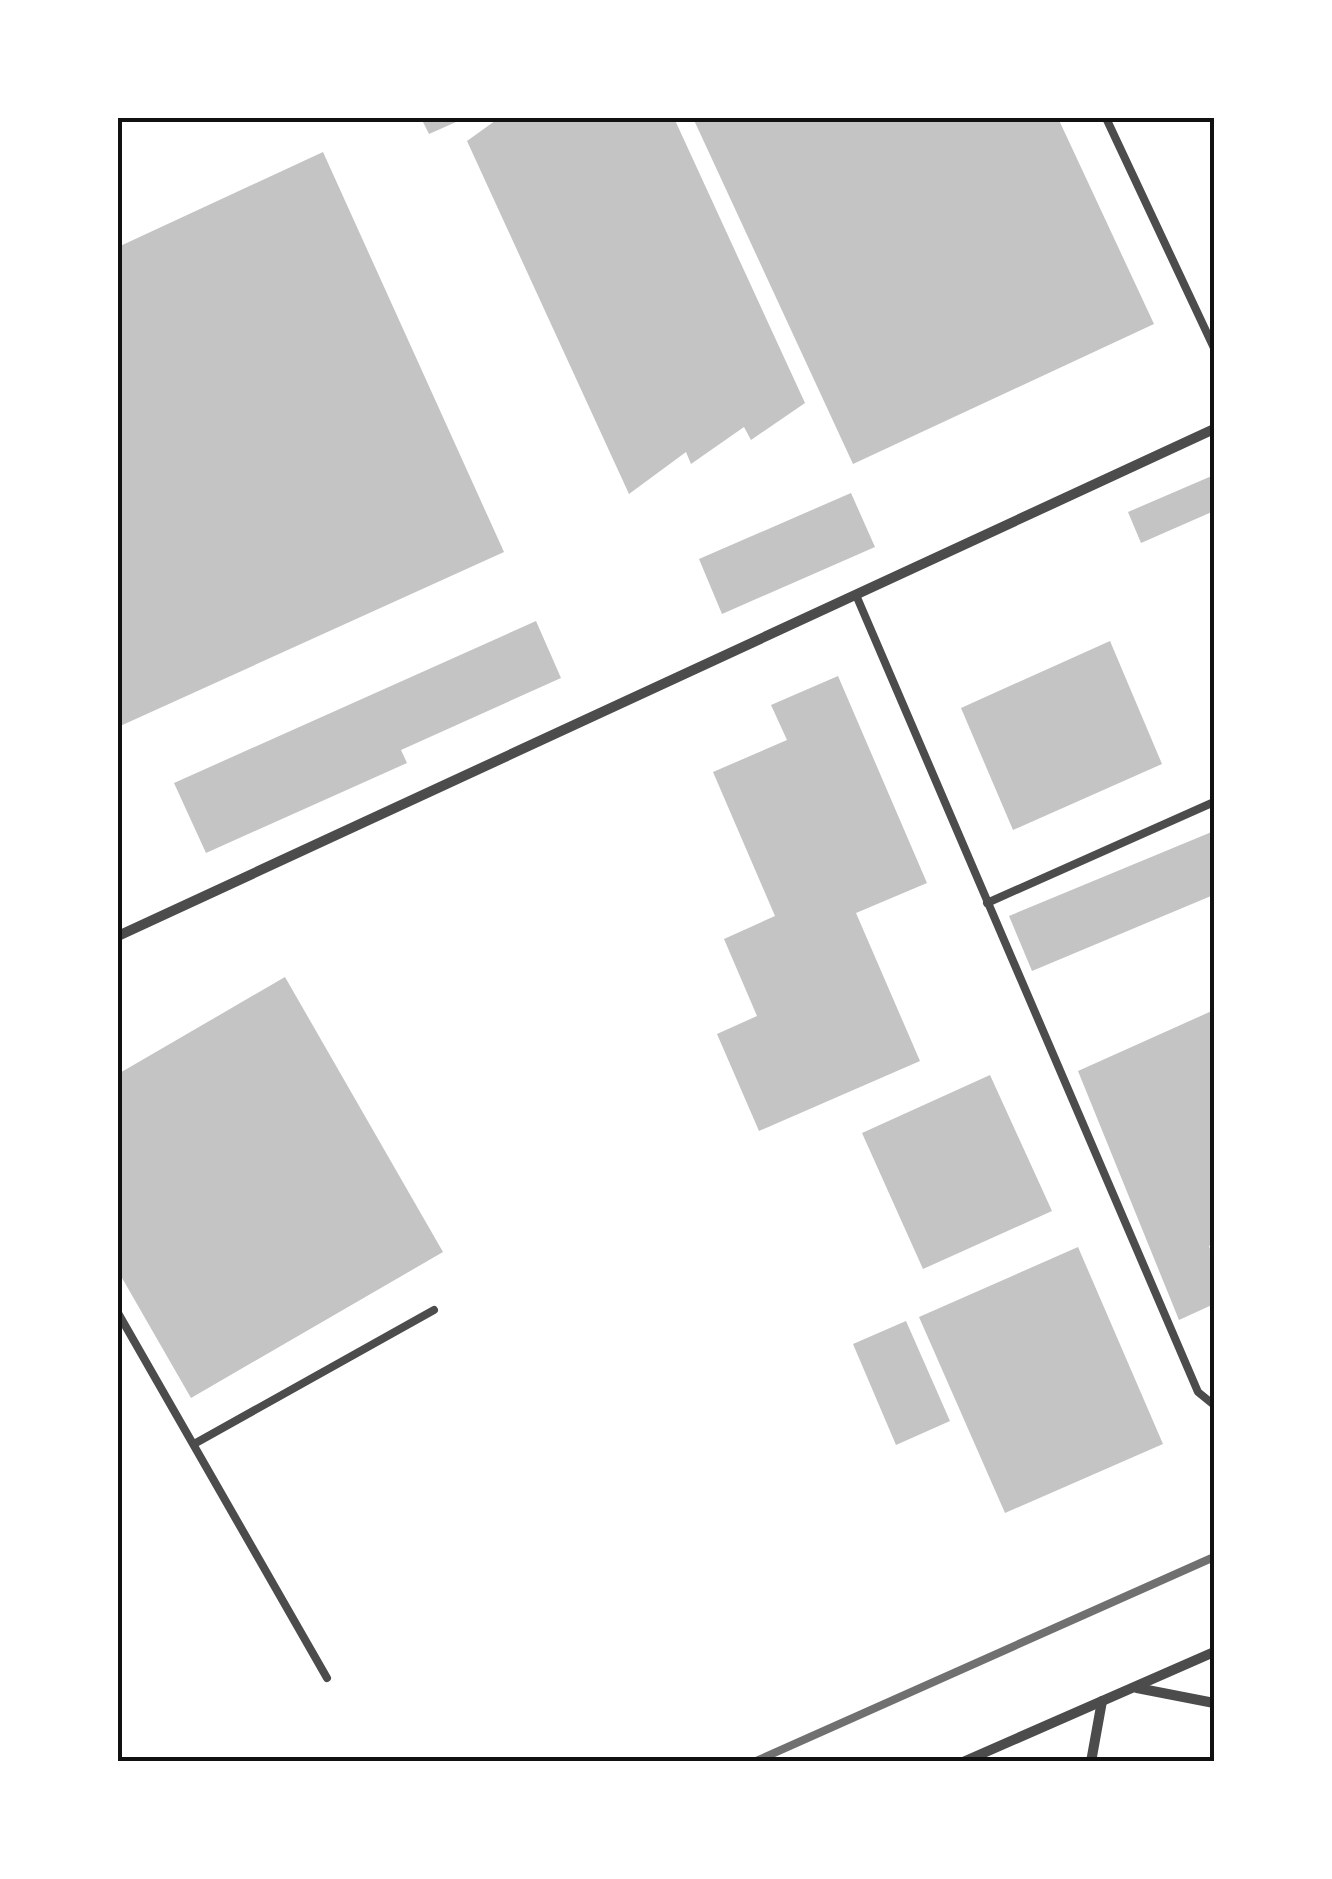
<svg xmlns="http://www.w3.org/2000/svg" width="1332" height="1879" font-family="'Archivo Narrow',sans-serif">
<style>
.building{fill:#c4c4c4}
.lines{fill:none;stroke-linecap:round;stroke-linejoin:round}
.service{stroke:#4c4c4c;stroke-width:8}
.minor{stroke:#4c4c4c;stroke-width:10}
.rail{stroke:#707070;stroke-width:8}
.neatline{fill:none;stroke:#111;stroke-width:4}
</style>
<rect width="100%" height="100%" fill="#fff"/>
<g class="building">
<polygon points="421,118 465,118 429,134"/>
<polygon points="499,118 674,118 805,403 751,440 744,427 691,464 686,452 629,494 467,141"/>
<polygon points="693,118 1058,118 1154,324 853,464"/>
<polygon points="323,152 504,552 118,727 118,247"/>
<polygon points="1214,475 1214,511 1141,543 1128,512"/>
<polygon points="851,493 875,547 722,614 699,559"/>
<polygon points="536,621 561,678 401,750 407,763 206,853 174,783"/>
<polygon points="1110,641 1162,764 1013,830 961,708"/>
<polygon points="838,676 927,883 856,913 920,1061 759,1131 717,1034 757,1016 724,939 775,916 713,772 787,740 771,705"/>
<polygon points="1214,831 1214,904 1211,896 1032,971 1009,916"/>
<polygon points="285,977 443,1252 191,1398 118,1271 118,1074"/>
<polygon points="1214,1010 1214,1243 1209,1246 1214,1260 1214,1304 1179,1320 1078,1071"/>
<polygon points="990,1075 1052,1211 923,1269 862,1133"/>
<polygon points="1078,1247 1163,1444 1005,1513 919,1317"/>
<polygon points="906,1321 950,1421 896,1445 853,1344"/>
</g>
<g class="lines">
<g class="service">
<polyline points="1106,118 1214,348"/>
<polyline points="856,595 1198,1392 1214,1405"/>
<polyline points="987,903 1214,802"/>
<polyline points="118,1313 327,1678"/>
<polyline points="194,1444 434,1310"/>
</g>
<g class="minor">
<polyline points="118,936 1214,429"/>
<polyline points="1137,1688 1214,1703"/>
<polyline points="963,1762 1214,1652"/>
<polyline points="1091,1762 1102,1701"/>
</g>
<polyline class="rail" points="754,1762 1214,1557"/>
</g>
<rect width="1332" height="1879" fill="none" stroke="#ffffff" stroke-width="240"/>
<rect x="120" y="120" width="1092" height="1639" class="neatline"/>
</svg>
